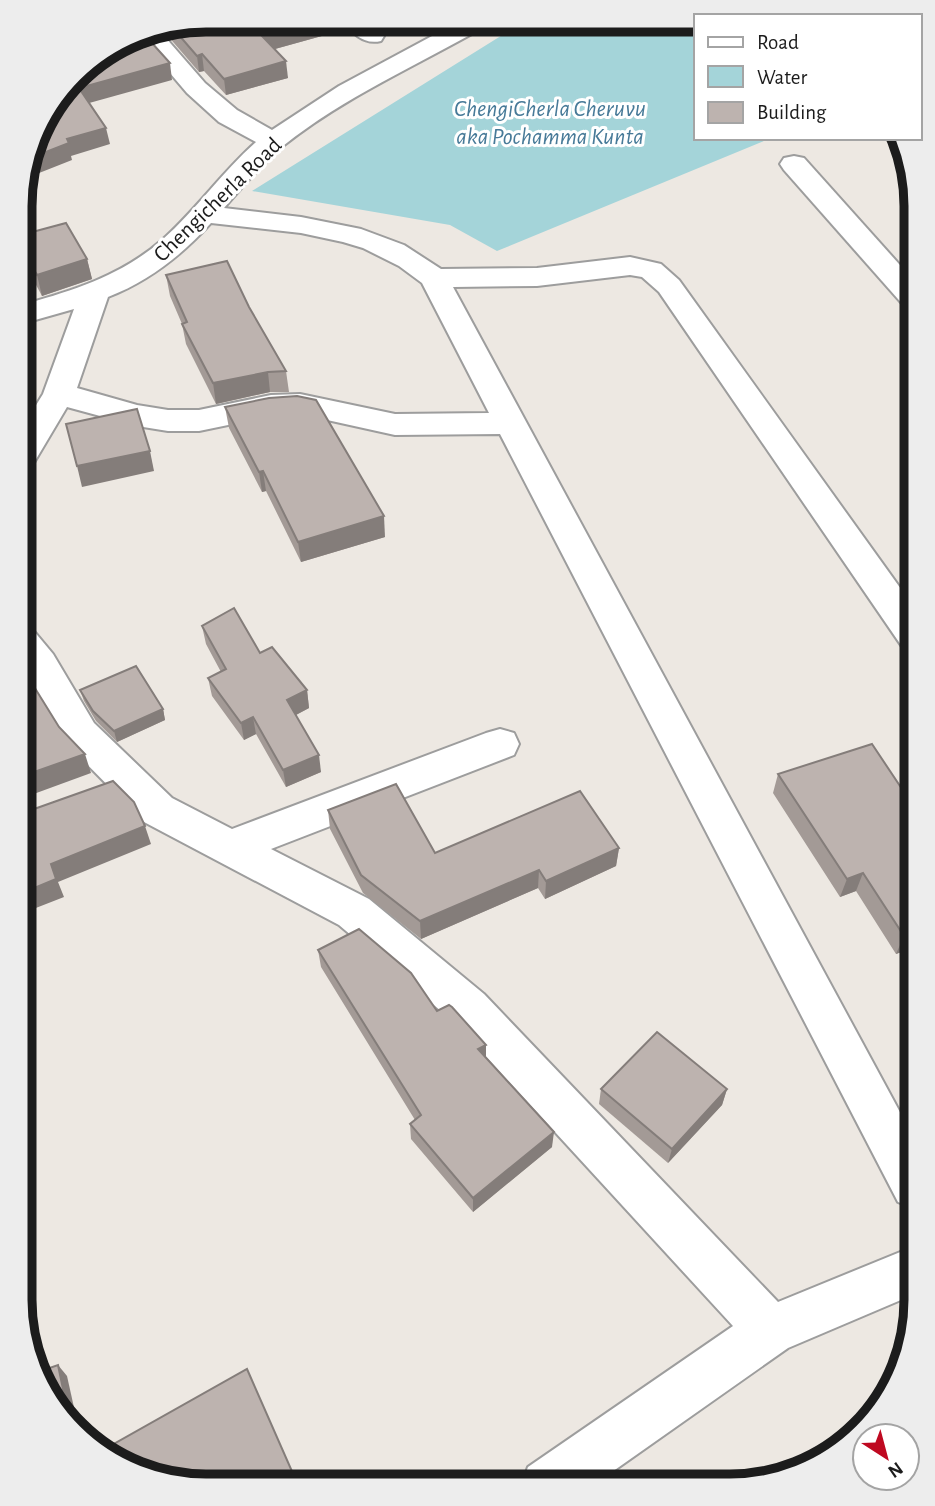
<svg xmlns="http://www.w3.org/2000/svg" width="935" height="1506" font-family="'Alegreya Sans',sans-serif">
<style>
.water{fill:#a4d4d9}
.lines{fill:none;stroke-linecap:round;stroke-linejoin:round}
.minor-casing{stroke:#9d9d9d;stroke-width:4}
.minor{fill:#fff;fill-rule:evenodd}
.wall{fill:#a39a96}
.shaded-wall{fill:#847d7a}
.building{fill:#bdb3af;stroke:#847d7a;stroke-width:2}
.labels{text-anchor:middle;stroke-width:6;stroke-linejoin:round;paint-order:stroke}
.far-street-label{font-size:23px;fill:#1c1c1c;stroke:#fff}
.far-water-label{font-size:24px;font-style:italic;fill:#477a98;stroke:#fff}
.rim{fill:none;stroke:#1c1c1c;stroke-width:9}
</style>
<rect width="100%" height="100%" fill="#ede8e2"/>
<polygon class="water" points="525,21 695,22 695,138 771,138 497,251 450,225 252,191"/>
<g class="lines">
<defs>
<g id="minor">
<path d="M 343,20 L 369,20 L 384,36 L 381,41 C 364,45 352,34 343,20 Z"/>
<path d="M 460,21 L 489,21 L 486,26 C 418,65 344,97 283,146 C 261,165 243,186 224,208 L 301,217 L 361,229 L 404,245 L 441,269 L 537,268 L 630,257 L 661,264 L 679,280 L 916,610 L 916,652 L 903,648 L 659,292 L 642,277 L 630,275 L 537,286 L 453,287 L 915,1140 L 915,1209 L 898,1202 L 500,434 L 395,435 L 300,414 L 271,416 L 199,431 L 168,431 L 137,426 L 67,407 L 32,466 L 20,469 L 20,431 L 43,394 L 74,309 L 21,324 L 21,305 C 72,291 121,276 162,240 C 196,210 222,172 256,142 L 219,122 L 187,93 L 136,33 L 158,29 L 205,83 L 237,110 L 272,130 L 339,86 ZM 211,223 L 301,233 L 343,242 L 363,248 L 399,266 L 422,283 L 489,413 L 395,414 L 300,394 L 271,395 L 199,410 L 168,410 L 137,405 L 77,388 L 108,297 C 149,281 181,256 211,223 Z"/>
<polygon points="794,156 804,158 916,283 916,310 905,307 784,170 780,164 784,158"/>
<polygon points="20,626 33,630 53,654 94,723 172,798 232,829 486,733 500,729 514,733 519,744 514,755 271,849 369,899 484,994 778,1302 915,1246 915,1294 788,1348 592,1486 521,1486 528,1467 733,1326 454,1022 339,925 144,822 68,745 20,666"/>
</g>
</defs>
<use href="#minor" class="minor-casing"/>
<use href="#minor" class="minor"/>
</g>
<g class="wall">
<polygon points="206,19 329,34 275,49 288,78 226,95 204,71 199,72 161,28"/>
<polygon points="21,235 87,259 92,279 42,296 21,257"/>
<polygon points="166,275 249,307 286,371 289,392 270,392 216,404 186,344 182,324 170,296"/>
<polygon points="225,407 385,537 301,562 266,491 262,492 229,428"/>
<polygon points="202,626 260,653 307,690 309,708 296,715 321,772 286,787 256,734 244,740 212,696 208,678 221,672 206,644"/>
<polygon points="80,690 163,709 165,720 117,742 96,721 84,701"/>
<polygon points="778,774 904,794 915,947 896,954 856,891 840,897 773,793"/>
<polygon points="328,810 435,853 619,848 616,866 545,899 538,888 421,939 363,893 330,829"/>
<polygon points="318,950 437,1011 486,1058 552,1147 473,1212 411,1139 410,1124 415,1120 321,967"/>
<polygon points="601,1089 727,1089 722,1105 668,1163 599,1104"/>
</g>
<g class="shaded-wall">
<polygon points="321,20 328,20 329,34 264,52 262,36"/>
<polygon points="202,54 204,71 199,72 197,56"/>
<polygon points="286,61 288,78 226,95 224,79"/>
<polygon points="170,63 172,80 82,105 79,88"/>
<polygon points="106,128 110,144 71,156 72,160 29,177 26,165 28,159 67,139"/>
<polygon points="87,259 92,279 42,296 37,275"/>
<polygon points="268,372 270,392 216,404 213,383"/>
<polygon points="150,451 154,471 82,487 77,466"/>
<polygon points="263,471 266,491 262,492 259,472"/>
<polygon points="384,516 385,537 301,562 298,542"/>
<polygon points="307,690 309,708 290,718 287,700"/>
<polygon points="163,709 165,720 117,742 114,731"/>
<polygon points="253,717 256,734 244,740 241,723"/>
<polygon points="85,754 91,773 20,799 20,777"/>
<polygon points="319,755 321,772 286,787 283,770"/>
<polygon points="145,826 151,844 58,882 64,897 23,913 20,907 20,894 51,864"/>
<polygon points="619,848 616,866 545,899 546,881"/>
<polygon points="539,870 538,888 421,939 420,921"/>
<polygon points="863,873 856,891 840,897 847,879"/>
<polygon points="915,932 915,947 896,954 904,936"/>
<polygon points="486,1045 486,1061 478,1049"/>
<polygon points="727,1089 722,1105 668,1163 672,1149"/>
<polygon points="554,1132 552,1147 473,1212 473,1198"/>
<polygon points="58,1365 67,1376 79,1430 69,1418"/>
</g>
<g class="building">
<polygon points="206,19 321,20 262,36 286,61 224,79 202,54 197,56 171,26"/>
<polygon points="142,32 170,63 79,88 106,128 67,139 69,143 28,159 39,123 83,66 135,33"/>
<polygon points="66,223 87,259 37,275 21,246 21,235"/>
<polygon points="227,261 249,307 286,371 268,372 213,383 182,324 187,322 166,275"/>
<polygon points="297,396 316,400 384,516 298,542 263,471 259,472 225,407 269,398"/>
<polygon points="137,409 150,451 77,466 66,424"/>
<polygon points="234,608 260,653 272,647 307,690 287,700 319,755 283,770 253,717 241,723 208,678 226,669 202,626"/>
<polygon points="20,664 59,727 85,754 20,777"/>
<polygon points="136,666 163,709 114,731 93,711 80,690"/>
<polygon points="872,744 916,810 915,932 904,936 863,873 847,879 778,774"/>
<polygon points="113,781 134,802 145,826 51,864 56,879 20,894 20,814"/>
<polygon points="396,784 435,853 580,791 619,848 546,881 539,870 420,921 361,875 328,810"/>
<polygon points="359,929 411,973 437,1011 449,1005 452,1007 486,1045 478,1049 554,1132 473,1198 410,1124 421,1115 318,950"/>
<polygon points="657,1032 727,1089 672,1149 601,1089"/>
<polygon points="58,1365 69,1418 35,1373"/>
<polygon points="247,1369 298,1485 181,1485 117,1458 112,1445"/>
</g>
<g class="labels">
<g class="far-street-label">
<text transform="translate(217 199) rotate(-44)" y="8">Chengicherla Road</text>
</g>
<g class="far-water-label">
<text x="550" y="116">ChengiCherla Cheruvu<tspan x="550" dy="28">aka Pochamma Kunta</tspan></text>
</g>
</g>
<path d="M0 0H935V1506H0ZM206 32H730A174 174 0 0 1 904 206V1300A174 174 0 0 1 730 1474H206A174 174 0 0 1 32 1300V206A174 174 0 0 1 206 32Z" fill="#ededed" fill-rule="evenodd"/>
<path class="rim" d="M206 32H730A174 174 0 0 1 904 206V1300A174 174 0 0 1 730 1474H206A174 174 0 0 1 32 1300V206A174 174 0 0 1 206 32Z"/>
<rect x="694" y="14" width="228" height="126" fill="#ffffff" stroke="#a4a4a4" stroke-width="2"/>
<rect x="708" y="37" width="35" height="10" fill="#ffffff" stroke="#a4a4a4" stroke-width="2"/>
<text x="757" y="49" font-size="21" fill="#1c1c1c">Road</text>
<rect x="708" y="66" width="35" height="21" fill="#a4d4d9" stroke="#a4a4a4" stroke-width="2"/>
<text x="757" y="84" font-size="21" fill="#1c1c1c">Water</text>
<rect x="708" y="102" width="35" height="21" fill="#bdb3af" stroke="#a4a4a4" stroke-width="2"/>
<text x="757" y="119" font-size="21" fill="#1c1c1c">Building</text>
<g transform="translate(886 1457) rotate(144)"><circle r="33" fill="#ffffff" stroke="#a4a4a4" stroke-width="2"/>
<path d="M0-5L12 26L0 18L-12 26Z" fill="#bf0921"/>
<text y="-10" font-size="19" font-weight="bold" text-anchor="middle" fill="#1c1c1c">N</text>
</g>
</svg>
